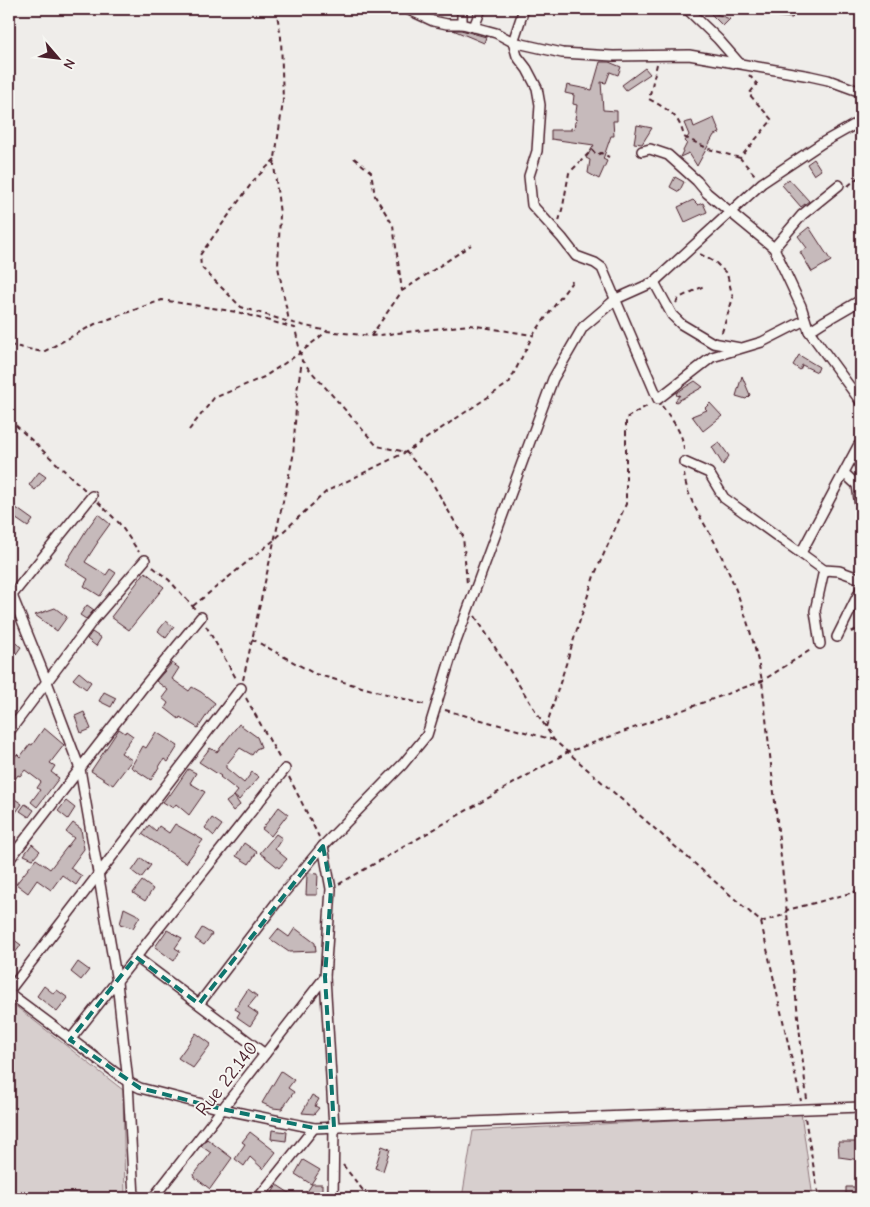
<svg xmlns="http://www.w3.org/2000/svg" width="870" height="1207" font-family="'Comic Neue',sans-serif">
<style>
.green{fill:#d7cfce;stroke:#90777c}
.building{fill:#c6babb;stroke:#4a1f2b}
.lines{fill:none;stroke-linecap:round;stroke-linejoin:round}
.street-casing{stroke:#4a1f2b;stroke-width:12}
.path{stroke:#4a1f2b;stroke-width:2;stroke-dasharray:5 4;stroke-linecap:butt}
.street{stroke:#f6f6f2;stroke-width:9}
.marked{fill:none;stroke:#0f766e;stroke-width:4;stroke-dasharray:10 6;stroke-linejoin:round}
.labels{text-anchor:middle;stroke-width:4;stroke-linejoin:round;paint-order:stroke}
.street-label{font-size:19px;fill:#4a1f2b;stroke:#f6f6f2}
</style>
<rect width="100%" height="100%" fill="#efedea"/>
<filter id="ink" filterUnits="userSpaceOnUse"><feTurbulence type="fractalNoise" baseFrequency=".02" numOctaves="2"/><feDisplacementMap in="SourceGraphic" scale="10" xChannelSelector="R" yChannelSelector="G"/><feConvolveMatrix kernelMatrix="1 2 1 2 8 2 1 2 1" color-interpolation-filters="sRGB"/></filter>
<g filter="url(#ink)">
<g class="green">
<polygon points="9,1001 123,1090 125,1198 9,1198"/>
<polygon points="801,1113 813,1198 462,1198 473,1131"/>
</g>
<g class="building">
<polygon points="756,9 775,9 793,17 792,18 773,16"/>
<polygon points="708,11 730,19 723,26"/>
<polygon points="453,30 461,30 486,37 484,43"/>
<polygon points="600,62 609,62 621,67 618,75 610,72 606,83 601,82 603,110 617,111 617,121 613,121 614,136 611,136 603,159 607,161 599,179 588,173 590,160 586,158 594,145 551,139 551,130 571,130 571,128 574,129 575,122 577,120 575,119 577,105 573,104 574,95 565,93 567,85 592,90"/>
<polygon points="645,68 650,74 626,90 622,85"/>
<polygon points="714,118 720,133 714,135 697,166 689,153 680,157 687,143 685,141 689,135 684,123 692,121 694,127"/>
<polygon points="637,125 652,128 642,144 634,143"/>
<polygon points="814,159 821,170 814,175 807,164"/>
<polygon points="675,177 684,182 679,192 670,187"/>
<polygon points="789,179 809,201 801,207 782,185"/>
<polygon points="693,200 698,205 703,203 707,212 685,222 678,207"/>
<polygon points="809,227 831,261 812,272 800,252 807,248 798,236"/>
<polygon points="799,355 819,367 817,372 802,365 800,370 793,365"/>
<polygon points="742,376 750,395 746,399 736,396"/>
<polygon points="695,381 703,387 676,402 675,401 680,395 677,396 676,393"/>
<polygon points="710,403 722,416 703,431 692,416 707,410 705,408"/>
<polygon points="719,442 729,456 723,465 712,447"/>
<polygon points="39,472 46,477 35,490 29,485"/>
<polygon points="12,505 33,520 28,527 9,514 9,510"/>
<polygon points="98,514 110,524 97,542 98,542 85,562 106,575 110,569 116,573 100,596 84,586 88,579 65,564 87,529"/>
<polygon points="145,572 164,587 129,630 111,617"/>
<polygon points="87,605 94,610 86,619 80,615"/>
<polygon points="55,608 67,617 57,631 35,615"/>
<polygon points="166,621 174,627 166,638 158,631"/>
<polygon points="92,632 101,638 96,646 87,639"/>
<polygon points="9,638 21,647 9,664"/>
<polygon points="172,663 179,668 172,679 189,691 192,687 201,692 215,703 198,728 180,717 179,719 165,708 168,703 162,698 168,690 156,681"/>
<polygon points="79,672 91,682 86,689 73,679"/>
<polygon points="104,692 116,698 111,707 99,701"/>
<polygon points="84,712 91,729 81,733 75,716"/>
<polygon points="239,724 257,737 261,747 256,749 252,755 240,748 226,765 226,768 244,783 252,772 259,777 239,800 234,796 238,791 220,777 221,776 199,762 210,748 217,752"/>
<polygon points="44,728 64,745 50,763 55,766 51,772 59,778 37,807 31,802 40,790 37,788 41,782 25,770 20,776 18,775 9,787 9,765 17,754 20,757 30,744 32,745"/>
<polygon points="119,729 125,733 126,731 133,736 121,753 132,760 113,785 91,771"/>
<polygon points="156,732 178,746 168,762 164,759 151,780 131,767 143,746 146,748"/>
<polygon points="188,769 196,773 190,783 205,792 189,815 176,804 173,808 163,802 169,794 170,795"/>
<polygon points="9,795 22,804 14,815 9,811"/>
<polygon points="234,796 240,805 233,811 226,802"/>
<polygon points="66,801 75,808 68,819 58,811"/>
<polygon points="25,804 34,810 29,817 20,811"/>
<polygon points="279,807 288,814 271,836 262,829"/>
<polygon points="212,818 222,825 214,836 205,828"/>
<polygon points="73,823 81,829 84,849 70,868 82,876 76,885 62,875 51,890 37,880 28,893 16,884 36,859 50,869 74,838 66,832"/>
<polygon points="175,824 203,840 186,863 142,834 149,825 156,831 159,826 169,833"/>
<polygon points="276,834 282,838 275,849 287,859 279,868 260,853"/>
<polygon points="244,843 257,852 249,864 236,856"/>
<polygon points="32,844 40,851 33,859 24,855"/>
<polygon points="141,858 151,865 141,878 132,871"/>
<polygon points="308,873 318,874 317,895 306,895 307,875"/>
<polygon points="142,881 153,889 145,901 133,893"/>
<polygon points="124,908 140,916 133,928 120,924"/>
<polygon points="202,928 212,934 204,945 195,939"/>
<polygon points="295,928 315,943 316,951 289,952 270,939 278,929 289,937"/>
<polygon points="167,930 182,938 175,948 180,951 174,961 155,947"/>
<polygon points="9,936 21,945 9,961"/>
<polygon points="78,962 89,970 81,980 71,972"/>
<polygon points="44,986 54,994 57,990 68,998 57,1012 37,996"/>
<polygon points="248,989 257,996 248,1007 258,1014 250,1026 237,1017 240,1012 235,1009"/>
<polygon points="196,1033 211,1044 193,1068 178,1058"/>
<polygon points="281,1071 294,1080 288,1088 294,1092 282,1109 273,1108 262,1103"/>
<polygon points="312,1095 319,1099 315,1106 319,1108 314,1114 302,1113"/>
<polygon points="272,1130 287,1132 286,1141 271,1139"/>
<polygon points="250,1132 276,1152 263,1169 250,1157 244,1166 235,1159 245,1144 242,1142"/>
<polygon points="207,1139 232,1158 210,1189 193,1176 211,1153 201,1146"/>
<polygon points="838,1142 861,1142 860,1160 839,1157"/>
<polygon points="382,1146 390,1149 383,1171 375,1168"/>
<polygon points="303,1160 320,1170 311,1184 295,1174"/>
<polygon points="312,1184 322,1184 322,1195 318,1195 316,1198 303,1198"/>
<polygon points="277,1185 297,1198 269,1198"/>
<polygon points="846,1187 856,1187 856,1196 846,1197"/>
</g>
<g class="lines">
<defs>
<g id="street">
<polyline points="407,9 433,21 447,24 462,24 474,27 496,33 513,42 562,53 613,56 689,55 810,76 828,80 861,92"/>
<polyline points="524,9 513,42 517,56 527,69 537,88 540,105 537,151 529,176 532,205 562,238 576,256 595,263 602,268 658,399 712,357 762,342 805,320"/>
<polyline points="687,9 718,39 739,63"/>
<polyline points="462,24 462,9"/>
<polyline points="474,27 481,9"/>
<polyline points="642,151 650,149 668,155 697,181 707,193 774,248 801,306 809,331 823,322 861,300"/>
<polyline points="774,248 802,215 839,185"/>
<polyline points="654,282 672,315 681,324 713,343 740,348"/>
<polyline points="809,331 861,402"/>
<polyline points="684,462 709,473 724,498 824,570 839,571 861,579"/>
<polyline points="844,473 857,485 861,513"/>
<polyline points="801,553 858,446 861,444"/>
<polyline points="9,588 47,682 80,769 117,982 128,1082 134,1198"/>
<polyline points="9,599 92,496"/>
<polyline points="837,637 861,589"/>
<polyline points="820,644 815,611 824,570"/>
<polyline points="9,732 94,619 145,560"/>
<polyline points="323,846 331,889 325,977 334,1127 333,1198"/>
<polyline points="9,860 141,690 201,617"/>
<polyline points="136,957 265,1054"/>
<polyline points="9,991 241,688"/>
<polyline points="9,993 128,1082 140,1088 222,1109 314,1128 861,1107"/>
<polyline points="199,1004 283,894 323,846 403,764 427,735 454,647 553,379 583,327 616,299 654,282 762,183 822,143 861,121"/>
<polyline points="70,1040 285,769"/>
<polyline points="153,1198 325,977"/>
<polyline points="258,1198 314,1128"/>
</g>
</defs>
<use href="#street" class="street-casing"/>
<g class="path">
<polyline points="276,9 281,37 283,102 274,165 280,214 278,267 289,321"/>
<path d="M 657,64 L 649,99 C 668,110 679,114 684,137 L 709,149 L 740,158"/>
<polyline points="749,75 757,84 749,94 772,120 740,158 755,175"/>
<polyline points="354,158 371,172 375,196 393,225 402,291"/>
<polyline points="275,159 254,180 200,255 201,267 241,307 289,322 327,331 371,336 470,325 532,335"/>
<polyline points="848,186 861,175"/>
<polyline points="559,221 563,206 569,173 592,150 597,155 601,153 609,157"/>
<polyline points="700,254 716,263 727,274 733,298 721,335"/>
<polyline points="676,303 679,298 704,286"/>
<polyline points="371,336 402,291 471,245"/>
<polyline points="9,345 43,352 95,324 162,300 237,312 295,328 302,361 377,446 406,452 430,479 463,536 467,584"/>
<path d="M 662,406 C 672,420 685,435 684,453"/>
<polyline points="9,419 85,490"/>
<polyline points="189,430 214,398 264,377 300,353 327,331"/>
<path d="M 684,473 C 687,503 708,526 720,553 C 739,593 754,637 762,681 L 807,1100"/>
<polyline points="98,502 119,523 139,552"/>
<polyline points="153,567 169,580 195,609"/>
<polyline points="193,606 273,541 327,491 406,452 509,383 533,335 574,279"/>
<polyline points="475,616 554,740 761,922 801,1101"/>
<polyline points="206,626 237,680"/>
<polyline points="851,632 861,627"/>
<polyline points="252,639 315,674 426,705"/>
<polyline points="243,680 293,457 297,391 302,361"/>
<polyline points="246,698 281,761"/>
<polyline points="445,710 554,740"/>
<polyline points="546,727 594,576 626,504 626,418 650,404"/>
<polyline points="289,777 319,837"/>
<polyline points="339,884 568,752 762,681 812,649"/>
<path d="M 761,922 L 784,915 L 787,910 C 812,904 836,897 861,890"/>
<polyline points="805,1118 819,1198"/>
<polyline points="343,1165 369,1198"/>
</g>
<use href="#street" class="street"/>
</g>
</g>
<path class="marked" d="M 323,846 L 331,889 L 325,977 L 334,1127 L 314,1128 L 222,1109 L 140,1088 L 70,1040 L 136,957 L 199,1004 Z"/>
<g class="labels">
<g class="street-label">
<text transform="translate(226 1078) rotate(-52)" y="7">Rue 22.140</text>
</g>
</g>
<rect width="870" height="1207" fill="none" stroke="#f6f6f2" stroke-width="30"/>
<rect x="15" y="15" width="840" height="1177" fill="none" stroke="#4a1f2b" stroke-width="2" filter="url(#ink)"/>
<g transform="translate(58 58) rotate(118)" stroke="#f6f6f2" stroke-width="4" paint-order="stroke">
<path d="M0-4L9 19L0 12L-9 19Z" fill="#4a1f2b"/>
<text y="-8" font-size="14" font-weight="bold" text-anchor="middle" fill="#4a1f2b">N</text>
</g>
</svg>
